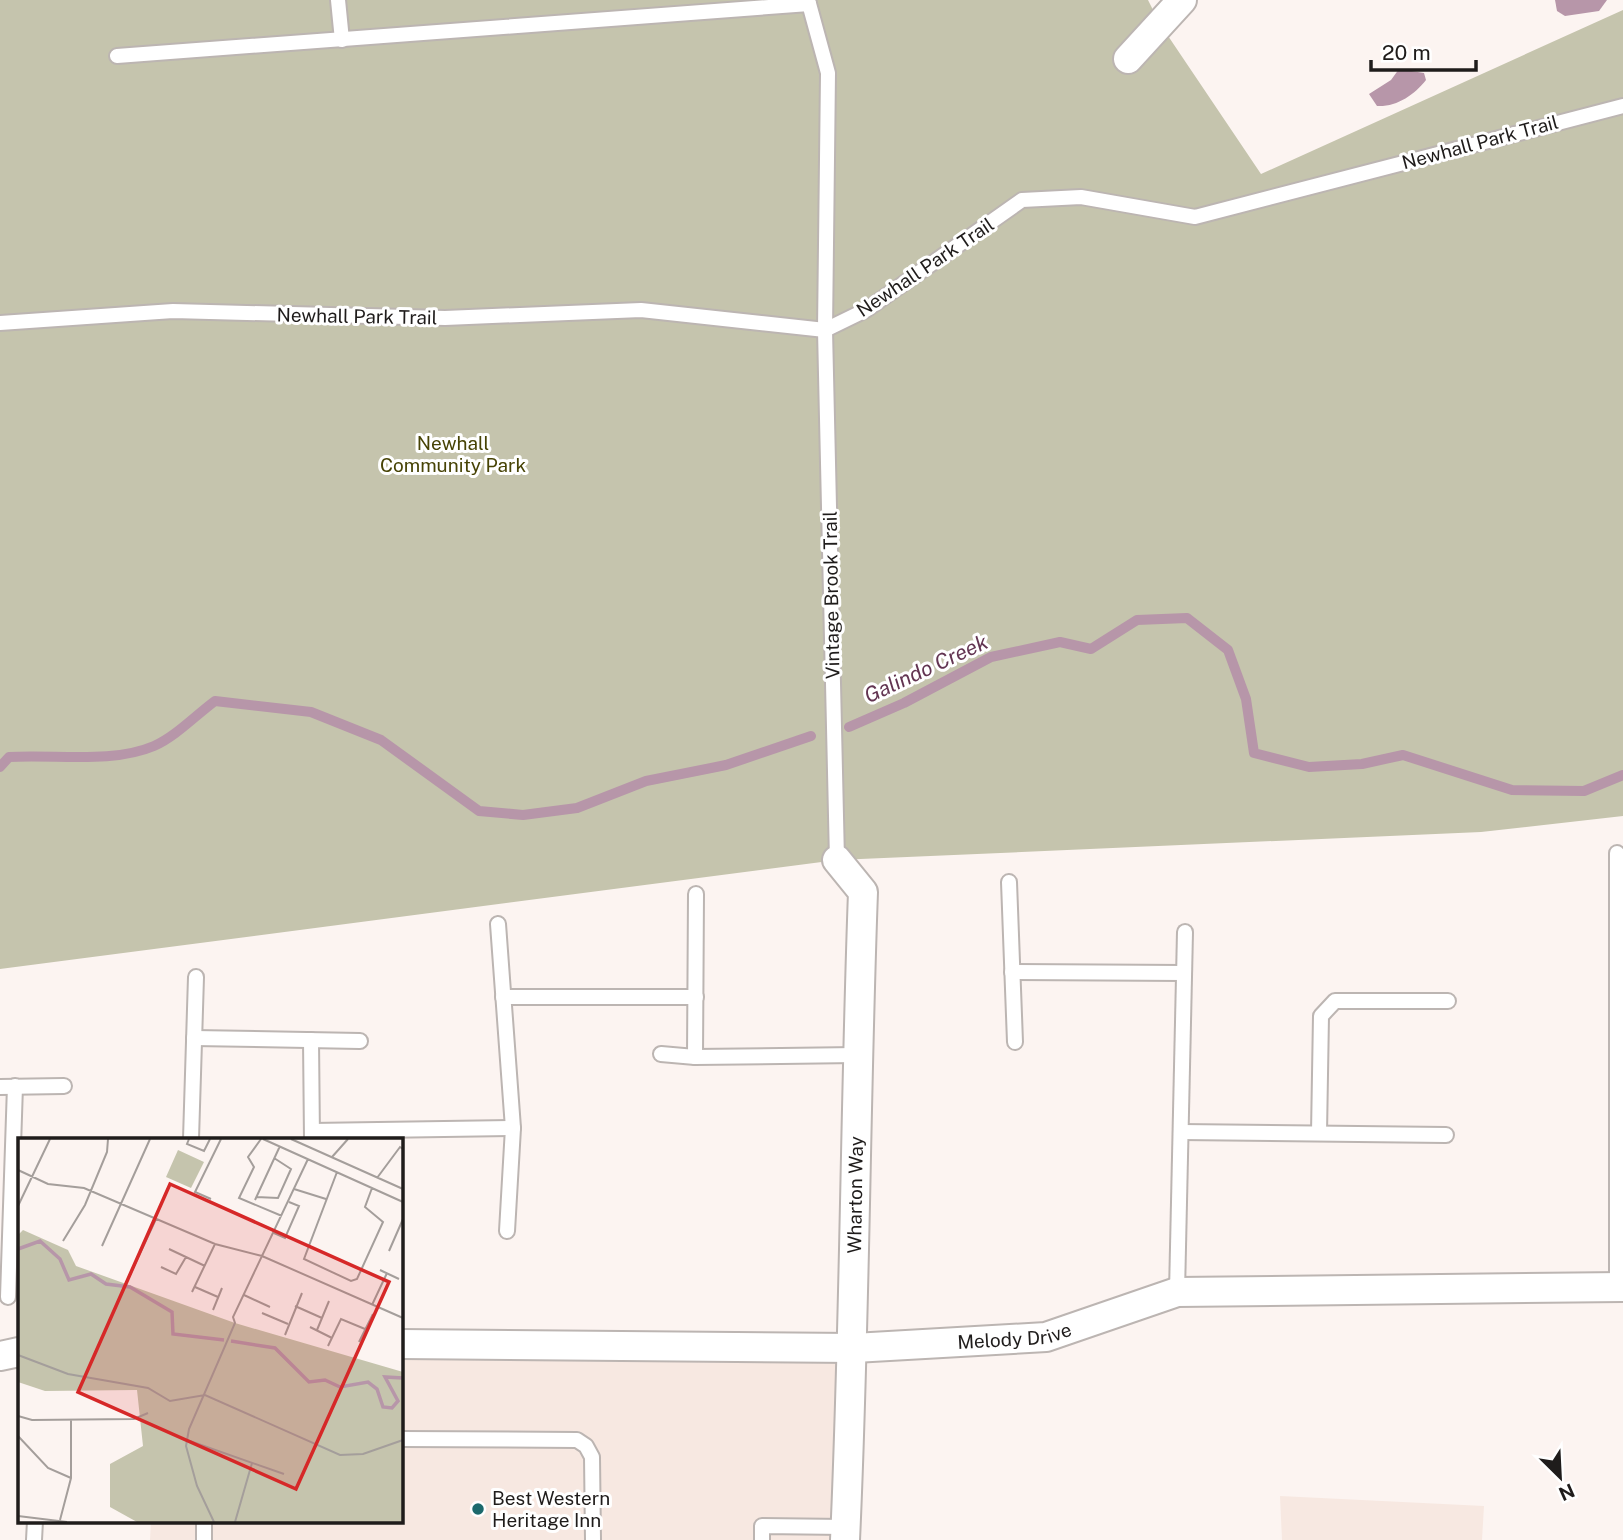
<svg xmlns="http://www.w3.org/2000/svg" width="1623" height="1540" font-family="'Public Sans',sans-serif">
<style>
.built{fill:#f7e8e1}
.green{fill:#c5c4ad}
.water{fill:#b796a9}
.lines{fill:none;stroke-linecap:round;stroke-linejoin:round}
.stream{stroke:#b796a9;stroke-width:10}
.lane-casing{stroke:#bcb5b2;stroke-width:18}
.street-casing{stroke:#bcb5b2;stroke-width:32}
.lane{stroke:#fff;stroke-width:14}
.street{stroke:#fff;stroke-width:28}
.poi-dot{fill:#1c696c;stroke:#fff;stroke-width:2.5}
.labels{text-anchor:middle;stroke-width:6;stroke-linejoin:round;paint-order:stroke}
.street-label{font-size:19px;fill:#1f1c1b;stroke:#fff}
.park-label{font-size:19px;fill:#474305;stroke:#fff}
.poi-label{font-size:19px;fill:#1f1c1b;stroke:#fff;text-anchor:start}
.water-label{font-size:21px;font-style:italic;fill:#623451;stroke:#fff}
.inset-river{fill:none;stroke:#b796a9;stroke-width:3.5}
.inset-road{fill:none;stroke:#a49e9b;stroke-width:2}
.view{fill:#d62828;fill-opacity:0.15;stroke:#d62828;stroke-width:3.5}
.inset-edge{fill:none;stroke:#1f1c1b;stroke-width:3.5}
</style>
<rect width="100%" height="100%" fill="#fcf4f1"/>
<g class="built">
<polygon points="401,1344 854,1348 845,1540 150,1540 151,1521 401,1521"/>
<polygon points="1280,1496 1484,1506 1482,1540 1282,1540"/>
</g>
<polygon class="green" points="0,0 1148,0 1160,24 1261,174 1623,10 1623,816 1481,832 837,860 0,969"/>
<g class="water">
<polygon points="1555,0 1607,0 1599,11 1565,16 1557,11"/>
<path d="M 1399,69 L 1424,73 L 1426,80 C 1414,95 1397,107 1377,106 L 1369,94 L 1391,80 Z"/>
</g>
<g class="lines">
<g class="stream">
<polyline points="849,727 904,703 991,657 1060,642 1091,649 1137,620 1187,618 1228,650 1246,699 1254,753 1309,767 1362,764 1403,755 1512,790 1584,791 1623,775"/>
<path d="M 0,767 L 9,757 C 55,754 112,764 154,746 C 175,737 196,715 215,701 L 311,712 L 381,740 L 479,811 L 523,815 L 577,808 L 646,781 L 726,765 L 811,736"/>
</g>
<defs>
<g id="lane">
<polyline points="338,0 342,40"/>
<polyline points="808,0 828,73 825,330 837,860"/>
<polyline points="117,56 809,4"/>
<polyline points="0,323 173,311 445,318 641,310 825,330 866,310 1022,200 1081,197 1195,217 1623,106"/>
<polyline points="1617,853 1617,1287"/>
<polyline points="1009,882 1015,1042"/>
<polyline points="498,924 513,1128 507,1231"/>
<polyline points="1012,972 1184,973"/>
<polyline points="503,997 696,997"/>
<polyline points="194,1038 360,1041"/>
<polyline points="311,1040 312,1139"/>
<polyline points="661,1054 695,1057 857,1055"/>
<polyline points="695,1057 696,894"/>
<polyline points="0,1087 64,1086"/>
<polyline points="312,1131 513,1128"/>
<polyline points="1181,1132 1446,1135"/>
<polyline points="1319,1133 1321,1016 1335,1001 1448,1001"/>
<polyline points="191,1139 196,977"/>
<polyline points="1177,1292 1185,932"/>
<polyline points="8,1297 15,1086"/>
<polyline points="401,1439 577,1440 586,1446 592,1457 593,1540"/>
<polyline points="34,1540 35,1521"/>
<polyline points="204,1540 204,1521"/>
<polyline points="762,1540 762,1526 845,1527"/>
</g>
<g id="street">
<polyline points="1128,59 1182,0"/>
<path d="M 837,860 L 863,892 C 855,1108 855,1324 845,1540"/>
<path id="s1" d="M 401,1344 L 854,1348 L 1046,1337 L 1177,1292 L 1623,1287"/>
<polyline points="0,1356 19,1352"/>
</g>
</defs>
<use href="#lane" class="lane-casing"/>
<use href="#street" class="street-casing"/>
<use href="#lane" class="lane"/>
<use href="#street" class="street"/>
</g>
<circle class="poi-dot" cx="478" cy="1509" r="7"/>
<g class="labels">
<g class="street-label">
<text transform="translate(1480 142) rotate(-15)" y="7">Newhall Park Trail</text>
<text transform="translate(925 267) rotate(-34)" y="7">Newhall Park Trail</text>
<text transform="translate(357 316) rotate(1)" y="7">Newhall Park Trail</text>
<text transform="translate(831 595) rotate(-91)" y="7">Vintage Brook Trail</text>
<text transform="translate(855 1195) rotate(-89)" y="7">Wharton Way</text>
<text dy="7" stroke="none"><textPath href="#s1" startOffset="614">Melody Drive</textPath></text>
</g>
<g class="park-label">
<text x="453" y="450">Newhall<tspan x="453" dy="22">Community Park</tspan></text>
</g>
<g class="poi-label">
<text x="492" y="1505">Best Western<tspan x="492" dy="22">Heritage Inn</tspan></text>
</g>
<g class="water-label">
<text transform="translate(926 669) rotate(-25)" y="7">Galindo Creek</text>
</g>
</g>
<g transform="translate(18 1138)">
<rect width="385" height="385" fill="#fcf4f1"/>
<path d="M 160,12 L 186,24 L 173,50 L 148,39 ZM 5,92 L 50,112 L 58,128 L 217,185 L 385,234 L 385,384 L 119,384 L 92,369 L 92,326 L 125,308 L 119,252 L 27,253 L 0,244 L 0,97 Z" fill="#c5c4ad"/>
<path class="inset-river" d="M 0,111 L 22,103 L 42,121 L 51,142 L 73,136 L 88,146 L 112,149 L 154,174 L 155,196 L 206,202M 213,203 L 257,210 L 291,244 L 307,242 L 322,249 L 350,244 L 359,251 L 365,269 L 374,270 L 380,263 L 367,239 L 385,240"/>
<path class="inset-road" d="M 171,1 L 169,6 L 186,13 L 192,1M 243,1 L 230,19 L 236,29 L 221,60 L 264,78M 245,1 L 385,64M 273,1 L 385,51M 314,19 L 330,1M 0,32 L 30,46 L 66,50 L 197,106 L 244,118 L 385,180M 319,34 L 286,121 L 333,143 L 339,141 L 365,84 L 347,69 L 354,50M 359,40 L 382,9 L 385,11M 276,51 L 308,61M 238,59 L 260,60 L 273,31 L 256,20M 193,61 L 177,54 L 203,1M 237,62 L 262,8M 0,68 L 32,1M 256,95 L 267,100 L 281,68 L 271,64M 45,103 L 67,67 L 89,14 L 90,1M 84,108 L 132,1M 151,111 L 187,128M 371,113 L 385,81M 143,129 L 158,136 L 168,119M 362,132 L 381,141M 111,139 L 138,81M 177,149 L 200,159M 174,154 L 197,106M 226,157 L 252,169M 354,167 L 369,135M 277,168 L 304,180M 195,172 L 204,150M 244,175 L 270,186M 292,189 L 314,200M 299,192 L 311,163M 267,197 L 284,155M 341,204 L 355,176M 310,208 L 323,181 L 347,191M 0,217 L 50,236 L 130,250 L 152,263 L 187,257 L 322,317 L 345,316 L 385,302M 0,278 L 14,282 L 116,281 L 130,275M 0,298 L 30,330 L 53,340M 169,302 L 266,336M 0,378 L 49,384M 42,382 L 53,340 L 53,282M 196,384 L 179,348 L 168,308 L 171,291 L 217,185 L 215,179 L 290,21M 217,384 L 234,325"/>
<path class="view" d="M 152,46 L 371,144 L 278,351 L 60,254 Z"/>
<rect width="385" height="385" class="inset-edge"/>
</g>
<g transform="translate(1560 1477) rotate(156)" stroke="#ffffff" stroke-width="5" paint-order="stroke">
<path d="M0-5L12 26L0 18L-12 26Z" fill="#1f1c1b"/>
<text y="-10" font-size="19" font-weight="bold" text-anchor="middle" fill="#1f1c1b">N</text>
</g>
<path d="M1371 60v10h105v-10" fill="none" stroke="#1f1c1b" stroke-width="3.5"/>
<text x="1382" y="60" font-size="21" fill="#1f1c1b" stroke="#ffffff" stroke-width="5" paint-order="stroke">20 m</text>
</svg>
